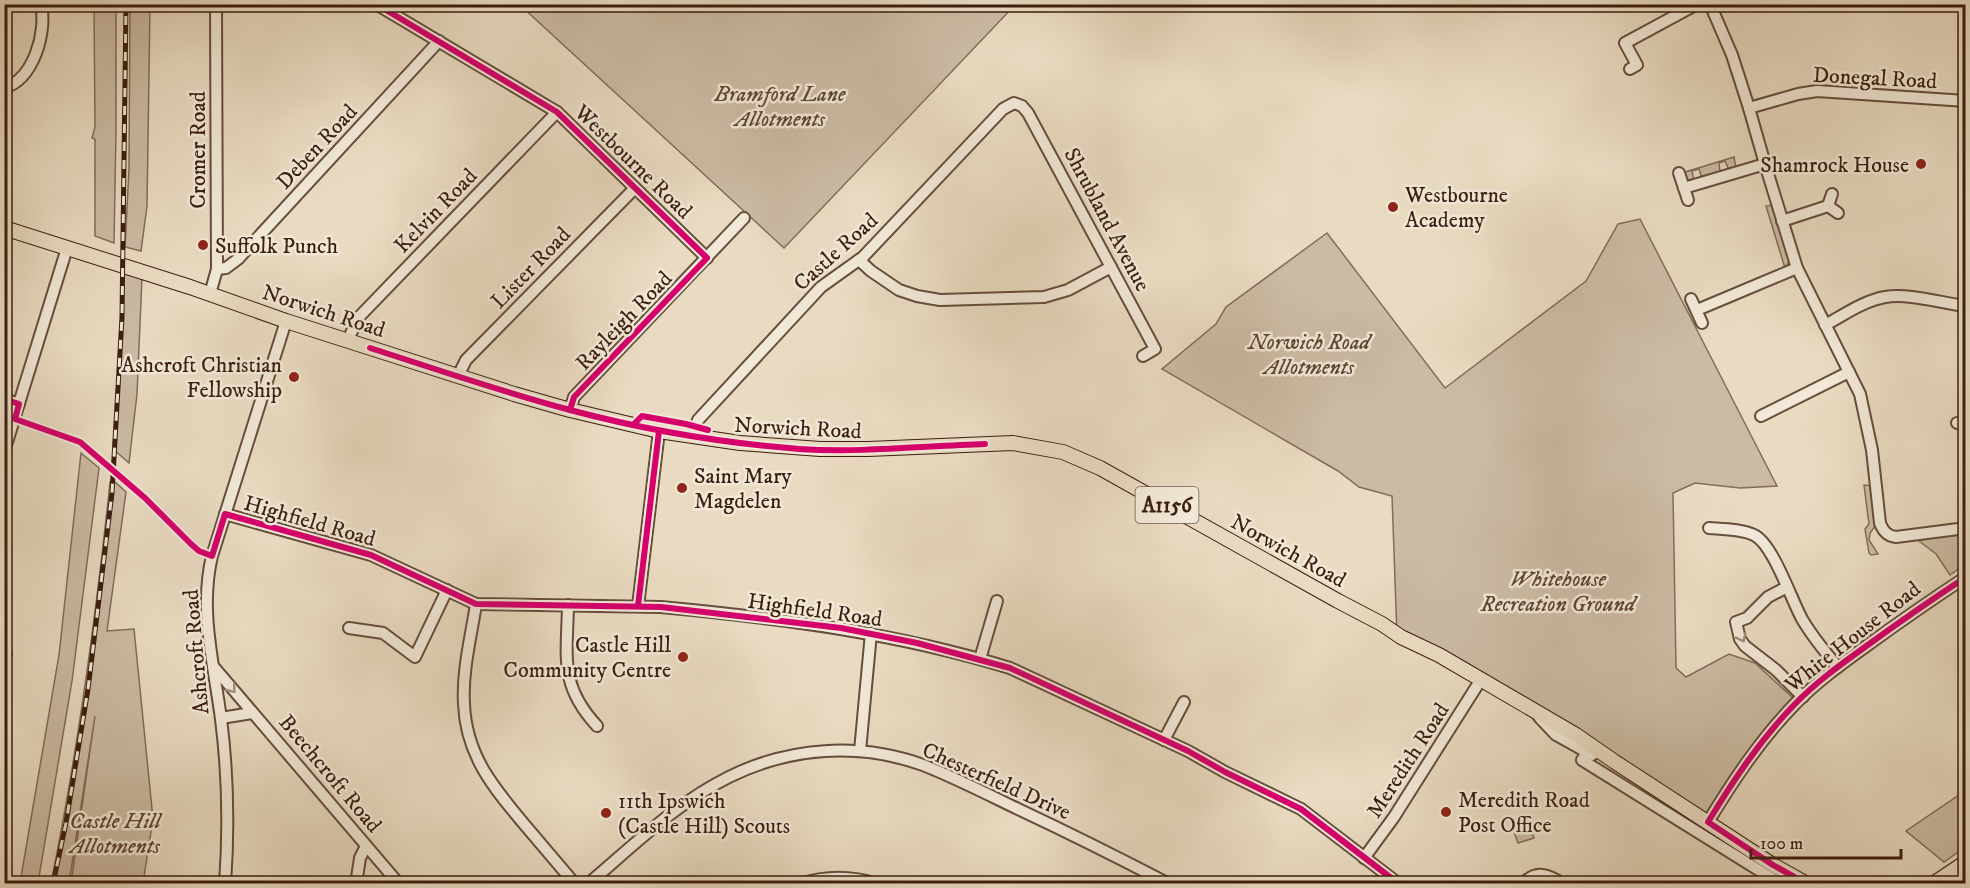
<svg xmlns="http://www.w3.org/2000/svg" width="1970" height="888" font-family="'IM FELL DW Pica',serif">
<style>
.green{fill:#cbbba4;stroke:#836c5a;stroke-width:1.5}
.lines{fill:none;stroke-linecap:round;stroke-linejoin:round}
.minor-casing{stroke:#664d3c;stroke-width:14}
.major-casing{stroke:#3b1e10;stroke-width:16}
.minor{stroke:#f1e8d7;stroke-width:10}
.major{stroke:#e9dbc2;stroke-width:14}
.rail-casing{stroke:#3b1e10;stroke-width:5}
.rail{stroke:#f1e8d7;stroke-width:3;stroke-dasharray:9;stroke-linecap:butt}
.cycleway-casing{stroke:#f1e8d7;stroke-width:10}
.cycleway{stroke:#d6006c;stroke-width:6}
.oneway{stroke:#9f8d7d}
.poi-dot{fill:#8f2418;stroke:#f1e8d7;stroke-width:2}
.labels{text-anchor:middle;stroke-width:5;stroke-linejoin:round;paint-order:stroke}
.shield{fill:#f1e8d7;stroke:#725b4c;stroke-width:1.5}
.shield-label{font-size:21px;font-weight:bold;fill:#3b1e10}
.street-label{font-size:22px;fill:#3b1e10;stroke:#f1e8d7}
.park-label{font-size:22px;font-style:italic;fill:#5f4535;stroke:#f1e8d7}
.poi-label{font-size:22px;fill:#3b1e10;stroke:#f1e8d7;text-anchor:start}
</style>
<rect width="100%" height="100%" fill="#e9dbc2"/>
<filter id="stains"><feTurbulence type="fractalNoise" baseFrequency=".00333" numOctaves="4"/><feColorMatrix values="0 0 0 0 .2 0 0 0 0 .09 0 0 0 0 .02 0 0 0 .5 -.17"/></filter>
<radialGradient id="worn" r=".72"><stop offset=".6" stop-color="#630" stop-opacity="0"/><stop offset="1" stop-color="#630" stop-opacity=".3"/></radialGradient>
<g class="green">
<polygon points="94,5 116,5 116,129 114,243 95,236 95,139 92,138 95,127"/>
<polygon points="130,5 150,5 147,206 141,251 125,247 129,169"/>
<polygon points="520,5 1015,4 1015,5 784,248"/>
<polygon points="1734,157 1736,168 1729,170 1725,161 1719,163 1720,172 1702,178 1699,169 1692,171 1694,181 1686,179 1682,173"/>
<polygon points="1773,205 1790,260 1785,268 1766,206"/>
<polygon points="1640,219 1777,486 1740,488 1695,483 1673,493 1676,668 1686,677 1729,654 1755,663 1792,697 1795,703 1708,822 1397,635 1392,496 1359,487 1338,471 1162,369 1216,324 1226,307 1327,233 1445,388 1586,281 1618,224"/>
<polygon points="124,272 142,277 137,394 129,463 113,449 121,355"/>
<polygon points="81,453 99,468 72,681 38,883 20,883 59,655"/>
<path d="M 110,482 L 116,483 L 126,492 L 107,631 L 134,629 L 153,819 L 143,883 L 71,883 L 95,716 L 69,883 L 51,883 C 78,751 96,616 110,482 Z"/>
<polygon points="1864,485 1872,486 1876,525 1870,533 1869,540 1878,554 1871,555 1869,553 1865,529 1869,524"/>
<polygon points="1965,532 1965,564 1950,575 1936,554 1919,541 1919,537"/>
<polygon points="1965,791 1965,847 1944,862 1906,831"/>
<polygon points="1526,816 1534,838 1518,843 1510,821"/>
</g>
<g class="lines">
<defs>
<g id="minor">
<polyline points="376,4 557,112 707,258"/>
<path d="M 1710,4 L 1732,55 L 1749,108 L 1765,164 L 1797,268 L 1860,394 L 1872,450 L 1880,523 C 1883,531 1887,536 1896,537 L 1966,528"/>
<polyline points="1630,69 1637,65 1625,43 1697,4"/>
<path d="M 4,88 C 34,79 47,32 41,4"/>
<polyline points="1749,108 1798,94 1817,91 1966,101"/>
<polyline points="1966,133 1966,141"/>
<polyline points="1679,173 1688,200"/>
<polyline points="1684,188 1765,164"/>
<polyline points="1832,194 1828,206 1838,213"/>
<polyline points="1782,221 1828,206"/>
<polyline points="859,260 871,271 899,290 917,296 940,300 1044,297 1068,290 1111,267"/>
<polyline points="217,269 226,268 238,259 439,41"/>
<polyline points="210,294 217,269 216,4"/>
<polyline points="1691,299 1702,323"/>
<polyline points="1697,310 1797,268"/>
<path d="M 1825,325 C 1844,315 1863,301 1885,297 C 1909,293 1941,303 1966,306"/>
<polyline points="348,340 358,318 557,112"/>
<polyline points="458,376 466,360 635,188"/>
<polyline points="4,399 19,404"/>
<polyline points="570,410 574,397 744,218"/>
<polyline points="1761,416 1849,372"/>
<polyline points="1957,423 1966,424"/>
<polyline points="693,436 698,420 821,287 863,257 1003,109 1014,103 1022,106 1028,113 1155,349 1143,356"/>
<polyline points="4,452 67,248"/>
<path d="M 225,514 L 371,555 L 476,604 L 661,607 C 779,618 897,633 1010,668 L 1188,751 L 1225,772 L 1301,809 L 1399,884"/>
<path d="M 1709,528 C 1722,529 1742,529 1754,535 C 1773,544 1791,599 1802,619 C 1812,636 1825,652 1838,667"/>
<polyline points="1787,587 1768,597 1747,618 1736,622 1740,639 1745,646 1776,670 1803,697"/>
<path d="M 476,604 C 471,637 462,671 464,704 C 466,755 493,787 524,824 C 541,844 558,864 575,884"/>
<path d="M 568,605 C 567,657 559,685 597,726"/>
<polyline points="638,606 659,431"/>
<polyline points="349,628 383,633 415,657 447,590"/>
<polyline points="4,656 6,653"/>
<polyline points="980,659 997,601"/>
<polyline points="213,666 399,884"/>
<polyline points="1539,717 1556,735 1592,755"/>
<polyline points="221,718 252,713"/>
<polyline points="1164,740 1184,702"/>
<polyline points="1591,746 1582,760 1781,884"/>
<polyline points="860,751 871,633"/>
<path d="M 1708,822 C 1733,781 1760,740 1794,705 C 1815,683 1840,665 1865,647 C 1898,623 1931,600 1966,577"/>
<polyline points="1364,858 1394,817 1480,681"/>
<path d="M 225,884 C 229,829 228,774 221,719 C 214,665 199,610 212,556 L 286,321"/>
<polyline points="356,884 360,858 366,846"/>
<path d="M 588,884 C 633,846 676,803 729,777 C 789,747 859,742 923,765 C 956,778 987,794 1018,809 C 1069,833 1119,858 1169,884"/>
<path d="M 800,884 C 825,876 852,876 877,884"/>
<path d="M 1523,884 C 1536,869 1549,875 1563,884"/>
</g>
<g id="major">
<polyline points="4,228 190,287 286,321 514,394 570,410 659,431 740,443 820,449 868,449 1013,443 1063,452 1100,468 1338,601 1382,624 1401,637 1439,655 1576,735 1615,762 1773,865 1807,884"/>
<polyline points="1933,884 1966,862"/>
</g>
</defs>
<use href="#minor" class="minor-casing"/>
<use href="#major" class="major-casing"/>
<use href="#minor" class="minor"/>
<use href="#major" class="major"/>
<defs>
<polyline id="rail" points="53,884 66,823 88,689 112,493 122,317 126,4"/>
</defs>
<use href="#rail" class="rail-casing"/>
<use href="#rail" class="rail"/>
<defs>
<g id="cycleway">
<polyline points="376,4 557,112 707,258 574,397 570,410"/>
<path d="M 370,348 C 436,369 502,392 570,410 C 645,430 722,443 799,449 C 861,453 923,446 985,444"/>
<polyline points="4,399 19,404 15,419 80,442 145,498 191,544 199,551 212,556 225,514 371,555 476,604 661,607 841,628 917,643 1010,668 1188,751 1225,772 1301,809 1399,884"/>
<polyline points="633,425 642,416 686,424 708,430"/>
<polyline points="638,606 659,431"/>
<path d="M 1807,884 L 1773,865 L 1708,822 C 1733,781 1760,740 1794,705 C 1815,683 1840,665 1865,647 C 1898,623 1931,600 1966,577"/>
</g>
</defs>
<use href="#cycleway" class="cycleway-casing"/>
<use href="#cycleway" class="cycleway"/>
</g>
<defs><path id="oneway-chevron" d="M-2-3.5L2.5 0L-2 3.5" fill="none" stroke-width="1.6" stroke-linecap="round" stroke-linejoin="round" transform="scale(1.5)"/></defs>
<g class="oneway">
<use href="#oneway-chevron" transform="translate(1742 638) rotate(63)"/>
<use href="#oneway-chevron" transform="translate(232 689) rotate(51)"/>
</g>
<g class="poi-dot">
<circle cx="1921" cy="164" r="6"/>
<circle cx="1393" cy="207" r="6"/>
<circle cx="203" cy="245" r="6"/>
<circle cx="294" cy="377" r="6"/>
<circle cx="682" cy="488" r="6"/>
<circle cx="683" cy="657" r="6"/>
<circle cx="1446" cy="812" r="6"/>
<circle cx="606" cy="813" r="6"/>
</g>
<g class="labels">
<rect class="shield" x="1135.5" y="487" width="63" height="36" rx="4.5"/>
<g class="shield-label">
<text x="1167" y="512">A1156</text>
</g>
<g class="street-label">
<text transform="translate(1875 77) rotate(3)" y="8">Donegal Road</text>
<text transform="translate(316 146) rotate(-47)" y="8">Deben Road</text>
<text transform="translate(197 150) rotate(-90)" y="8">Cromer Road</text>
<text transform="translate(634 161) rotate(44)" y="8">Westbourne Road</text>
<text transform="translate(435 210) rotate(-46)" y="8">Kelvin Road</text>
<text transform="translate(1108 219) rotate(62)" y="8">Shrubland Avenue</text>
<text transform="translate(835 251) rotate(-42)" y="8">Castle Road</text>
<text transform="translate(530 267) rotate(-46)" y="8">Lister Road</text>
<text transform="translate(324 310) rotate(18)" y="8">Norwich Road</text>
<text transform="translate(623 320) rotate(-46)" y="8">Rayleigh Road</text>
<text transform="translate(798 427) rotate(3)" y="8">Norwich Road</text>
<text transform="translate(310 520) rotate(16)" y="8">Highfield Road</text>
<text transform="translate(1289 550) rotate(29)" y="8">Norwich Road</text>
<text transform="translate(815 609) rotate(8)" y="8">Highfield Road</text>
<text transform="translate(1852 636) rotate(-38)" y="8">White House Road</text>
<text transform="translate(195 652) rotate(-95)" y="8">Ashcroft Road</text>
<text transform="translate(1407 760) rotate(-57)" y="8">Meredith Road</text>
<text transform="translate(331 773) rotate(50)" y="8">Beechcroft Road</text>
<text transform="translate(997 780) rotate(24)" y="8">Chesterfield Drive</text>
</g>
<g class="park-label">
<text x="780" y="101">Bramford Lane<tspan x="780" dy="25">Allotments</tspan></text>
<text x="1309" y="349">Norwich Road<tspan x="1309" dy="25">Allotments</tspan></text>
<text x="1558" y="586">Whitehouse<tspan x="1558" dy="25">Recreation Ground</tspan></text>
<text x="115" y="828">Castle Hill<tspan x="115" dy="25">Allotments</tspan></text>
</g>
<g class="poi-label">
<text x="1909" y="172" text-anchor="end">Shamrock House</text>
<text x="1405" y="202">Westbourne<tspan x="1405" dy="25">Academy</tspan></text>
<text x="215" y="253">Suffolk Punch</text>
<text x="282" y="372" text-anchor="end">Ashcroft Christian<tspan x="282" dy="25">Fellowship</tspan></text>
<text x="694" y="483">Saint Mary<tspan x="694" dy="25">Magdelen</tspan></text>
<text x="671" y="652" text-anchor="end">Castle Hill<tspan x="671" dy="25">Community Centre</tspan></text>
<text x="1458" y="807">Meredith Road<tspan x="1458" dy="25">Post Office</tspan></text>
<text x="618" y="808">11th Ipswich<tspan x="618" dy="25">(Castle Hill) Scouts</tspan></text>
</g>
</g>
<rect width="1970" height="888" fill="none" stroke="#e9dbc2" stroke-width="24"/>
<rect x="6" y="6" width="1958" height="876" fill="none" stroke="#3b1e10" stroke-width="3"/>
<rect x="12" y="12" width="1946" height="864" fill="none" stroke="#3b1e10" stroke-width="1.5"/>
<path d="M1751 849v9h150v-9" fill="none" stroke="#3b1e10" stroke-width="3"/>
<text x="1760" y="849" font-size="18" fill="#3b1e10" stroke="#f1e8d7" stroke-width="4.5" paint-order="stroke">100 m</text>
<rect width="100%" height="100%" filter="url(#stains)"/>
<rect width="100%" height="100%" fill="url(#worn)"/>
</svg>
